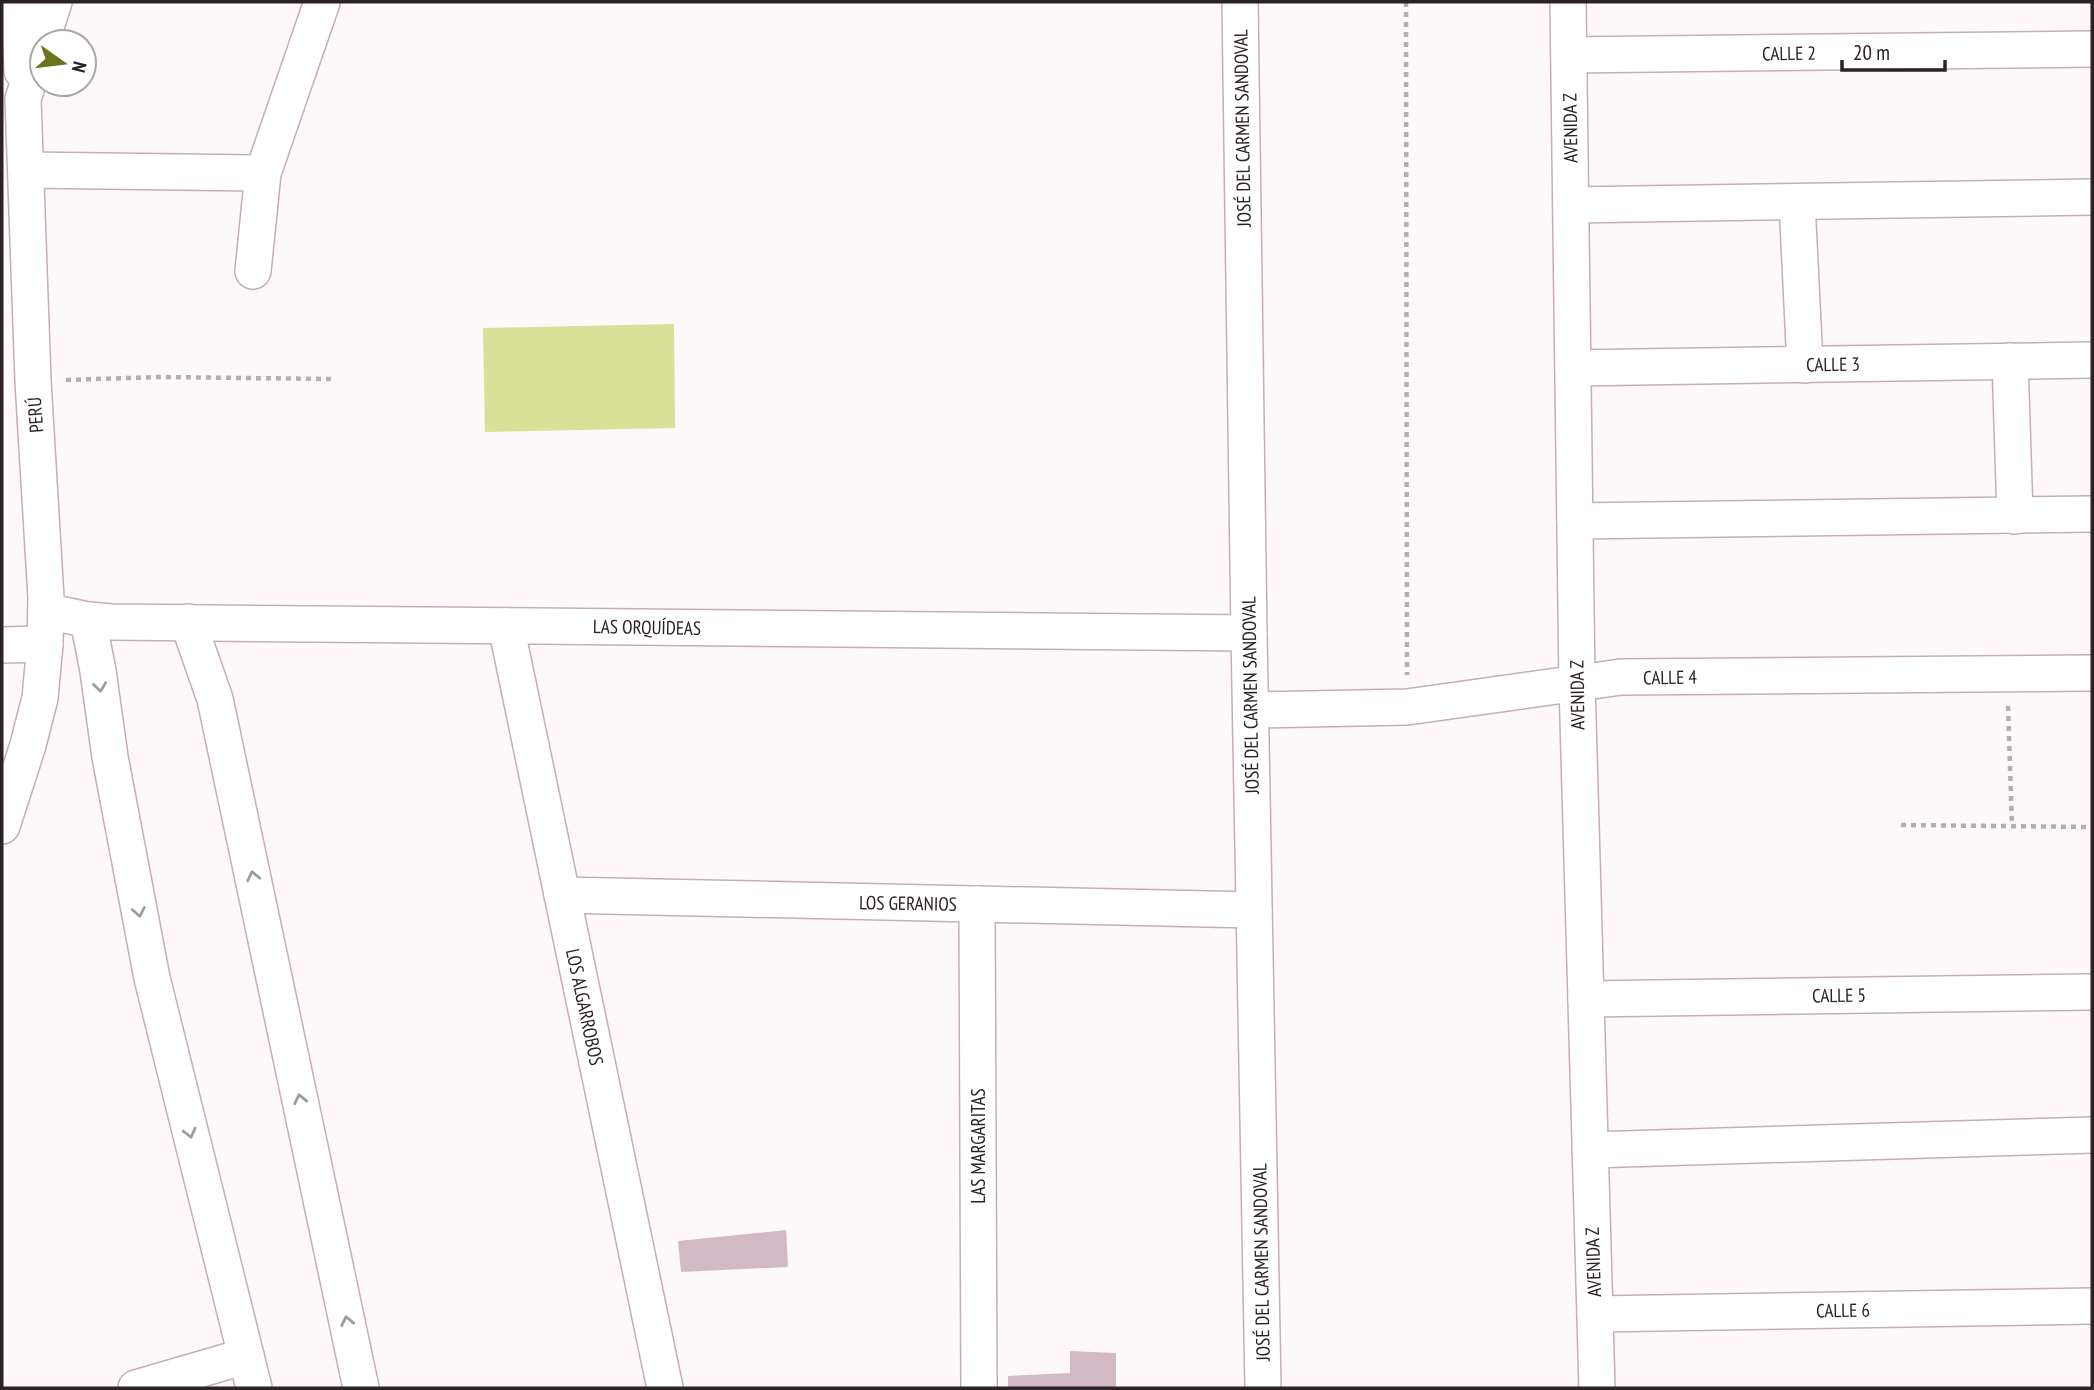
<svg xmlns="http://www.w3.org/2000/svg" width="2094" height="1390" font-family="'PT Sans Narrow',sans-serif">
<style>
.green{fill:#d7e197}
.building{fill:#d2bac5}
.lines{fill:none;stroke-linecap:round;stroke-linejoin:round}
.street-casing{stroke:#c5aeb8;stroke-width:38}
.path{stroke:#b4aeb1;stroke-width:4.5;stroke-dasharray:5 5;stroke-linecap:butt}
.street{stroke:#fff;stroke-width:35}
.oneway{stroke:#9f9c9d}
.labels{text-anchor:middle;stroke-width:7;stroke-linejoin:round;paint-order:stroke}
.street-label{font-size:19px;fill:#2a2226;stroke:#fff}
</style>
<rect width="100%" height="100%" fill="#fdf8fa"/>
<polygon class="green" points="674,324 675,428 485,432 483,328"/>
<g class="building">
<polygon points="786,1230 788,1267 681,1272 678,1241"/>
<polygon points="1070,1351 1116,1353 1116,1388 1008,1388 1008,1376 1070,1373"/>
</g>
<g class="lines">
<defs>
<g id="street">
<polyline points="19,2 22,71"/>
<polyline points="1240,2 1249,633 1263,1388"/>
<polyline points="1568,2 1577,684 1597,1388"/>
<polyline points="1569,55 2092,49"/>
<polyline points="26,170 263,173"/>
<polyline points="1797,202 1805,365"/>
<polyline points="1571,205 2092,197"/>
<polyline points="253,271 263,173 322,2"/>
<polyline points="2010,361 2015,516"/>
<polyline points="1573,368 2092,360"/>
<polyline points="1575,521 2092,514"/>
<polyline points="46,611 88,620 111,622 1249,633"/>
<polyline points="88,620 98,671 110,757 152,978 254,1388"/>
<polyline points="188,622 215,699 361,1388"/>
<polyline points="506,626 665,1388"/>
<polyline points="2,645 45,644"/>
<polyline points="1251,710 1407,707 1621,677 2092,673"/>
<polyline points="2,826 28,745 40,698 45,644 46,598 33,381 23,99 54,2"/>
<polyline points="562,895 1254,910"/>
<polyline points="977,904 979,1388"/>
<polyline points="1586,999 2092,992"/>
<polyline points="1590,1150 2092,1135"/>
<polyline points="1595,1314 2092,1306"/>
<polyline points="136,1388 246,1356"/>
</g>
</defs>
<use href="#street" class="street-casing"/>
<g class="path">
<polyline points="1406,2 1407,675"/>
<polyline points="66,380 159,377 331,379"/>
<polyline points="2008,706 2012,826"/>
<polyline points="1901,825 2092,827"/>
</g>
<use href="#street" class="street"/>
</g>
<defs><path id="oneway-chevron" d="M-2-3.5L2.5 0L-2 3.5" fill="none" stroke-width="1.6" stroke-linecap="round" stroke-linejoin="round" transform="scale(1.75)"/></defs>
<g class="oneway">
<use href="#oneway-chevron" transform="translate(100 687) rotate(82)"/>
<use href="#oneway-chevron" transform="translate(253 876) rotate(-102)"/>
<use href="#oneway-chevron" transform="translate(139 912) rotate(79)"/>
<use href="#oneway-chevron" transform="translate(300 1099) rotate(-102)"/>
<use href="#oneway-chevron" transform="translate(190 1133) rotate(76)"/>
<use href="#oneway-chevron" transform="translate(347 1321) rotate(-102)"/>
</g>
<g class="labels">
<g class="street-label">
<text transform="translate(1789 53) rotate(-1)" y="7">CALLE 2</text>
<text transform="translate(1242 128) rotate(-91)" y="7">JOSÉ DEL CARMEN SANDOVAL</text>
<text transform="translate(1570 128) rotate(-91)" y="7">AVENIDA Z</text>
<text transform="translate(1833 364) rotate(-1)" y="7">CALLE 3</text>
<text transform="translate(35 415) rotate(-94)" y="7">PERÚ</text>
<text transform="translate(647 627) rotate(1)" y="7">LAS ORQUÍDEAS</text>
<text transform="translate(1670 677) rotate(-1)" y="7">CALLE 4</text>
<text transform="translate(1250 695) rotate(-91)" y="7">JOSÉ DEL CARMEN SANDOVAL</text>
<text transform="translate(1577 695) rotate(-91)" y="7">AVENIDA Z</text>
<text transform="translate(908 903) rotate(1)" y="7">LOS GERANIOS</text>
<text transform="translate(1839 995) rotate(-1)" y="7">CALLE 5</text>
<text transform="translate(585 1007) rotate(78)" y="7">LOS ALGARROBOS</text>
<text transform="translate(978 1146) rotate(-90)" y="7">LAS MARGARITAS</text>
<text transform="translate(1261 1262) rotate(-91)" y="7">JOSÉ DEL CARMEN SANDOVAL</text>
<text transform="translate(1593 1262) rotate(-92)" y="7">AVENIDA Z</text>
<text transform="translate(1843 1310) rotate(-1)" y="7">CALLE 6</text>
</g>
</g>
<rect width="2094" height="1390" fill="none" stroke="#2a2226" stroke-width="7"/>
<g transform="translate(63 63) rotate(104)"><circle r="33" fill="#ffffff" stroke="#aaa7a8" stroke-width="2"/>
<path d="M0-5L12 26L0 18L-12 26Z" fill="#6b731c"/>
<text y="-10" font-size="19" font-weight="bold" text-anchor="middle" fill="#2a2226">N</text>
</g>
<path d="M1842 60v10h103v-10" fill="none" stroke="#2a2226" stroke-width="3.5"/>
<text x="1853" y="60" font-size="21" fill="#2a2226" stroke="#ffffff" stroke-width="5" paint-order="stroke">20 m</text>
</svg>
